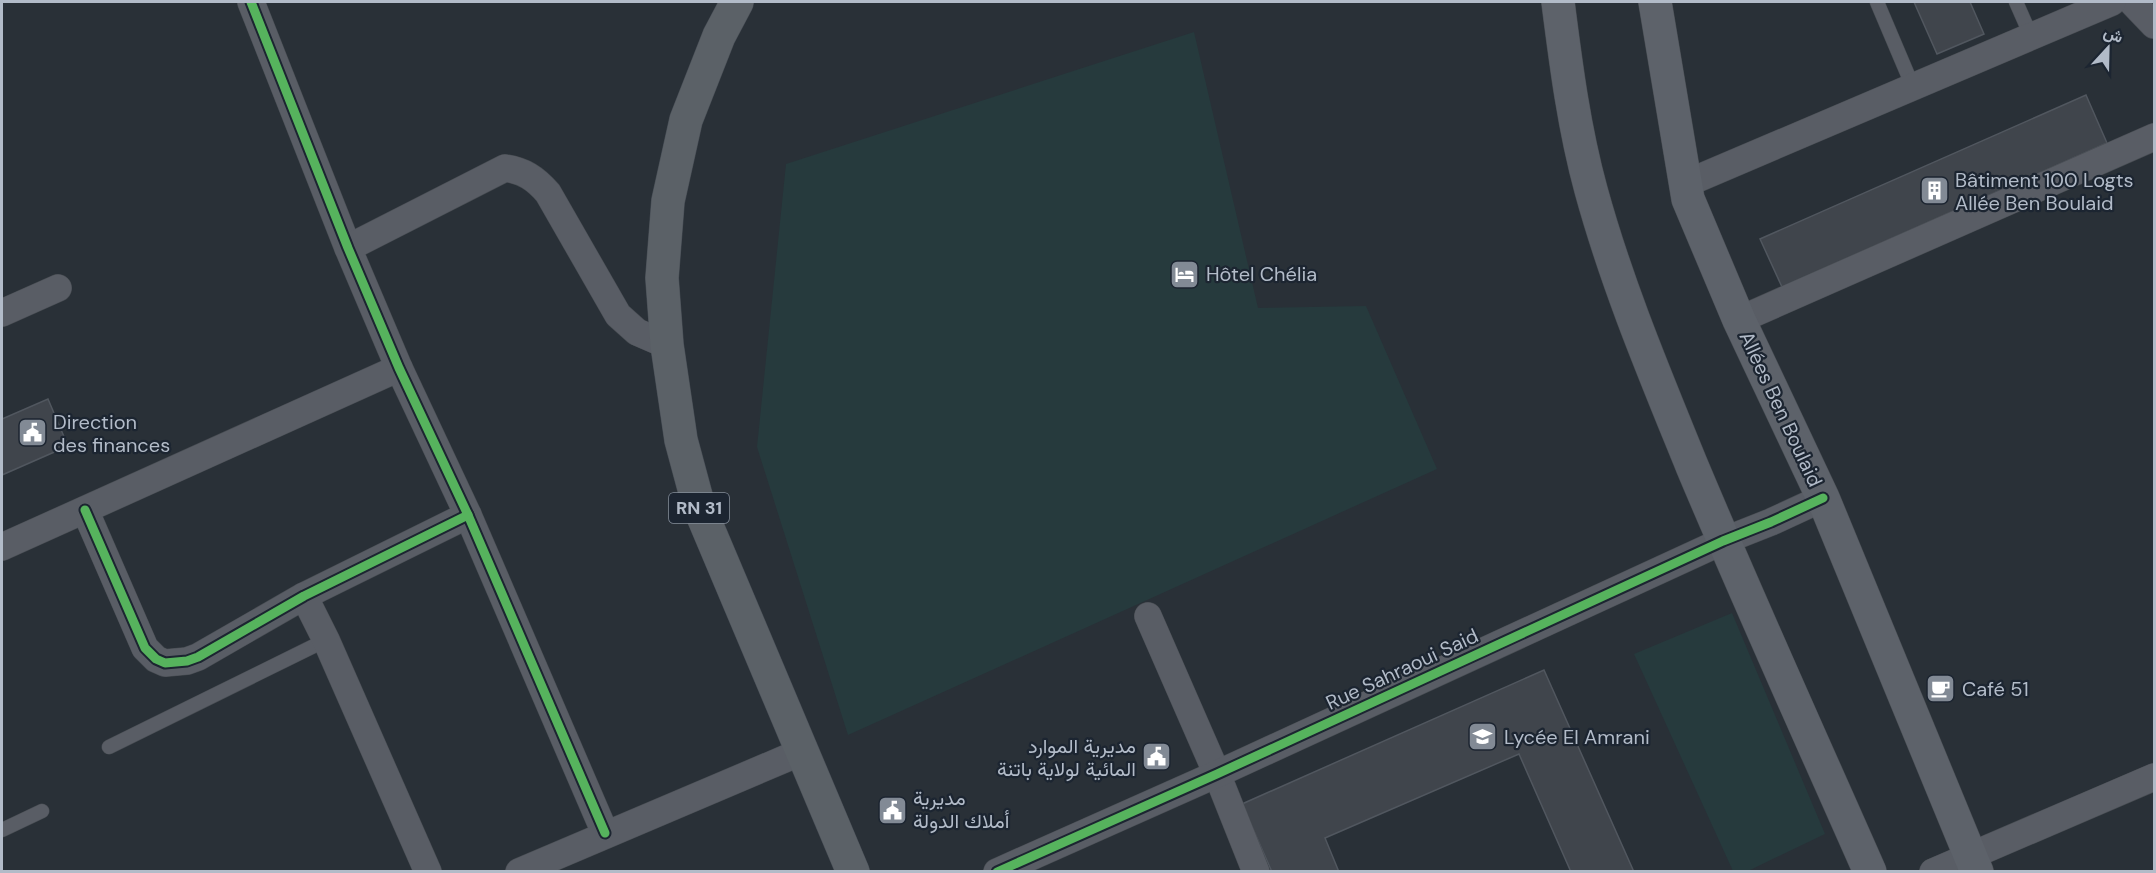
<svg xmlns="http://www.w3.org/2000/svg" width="2156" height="873" font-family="'DM Sans',Vazirmatn,sans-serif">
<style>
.green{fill:#263a3d}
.building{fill:#40454c;stroke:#51575f;stroke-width:1.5}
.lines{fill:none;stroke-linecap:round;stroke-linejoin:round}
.lane-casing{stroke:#474c52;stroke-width:15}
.street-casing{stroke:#474c52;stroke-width:28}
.secondary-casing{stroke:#474c52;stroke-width:34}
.primary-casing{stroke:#464c54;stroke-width:34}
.lane{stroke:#595d65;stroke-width:14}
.street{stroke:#595d65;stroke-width:27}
.secondary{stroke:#5d626a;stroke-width:33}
.primary{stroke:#5b6167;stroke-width:33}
.cycleway-casing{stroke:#1c2531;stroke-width:13}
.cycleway{stroke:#56b35d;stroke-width:9}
.labels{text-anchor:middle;stroke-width:4.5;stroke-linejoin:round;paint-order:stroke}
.shield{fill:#1c2531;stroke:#858e9b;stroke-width:1.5}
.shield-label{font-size:18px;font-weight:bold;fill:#b2bbc8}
.poi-label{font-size:20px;fill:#b2bbc8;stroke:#1c2531;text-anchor:start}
.street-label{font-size:20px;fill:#b2bbc8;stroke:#1c2531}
</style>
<rect width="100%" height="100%" fill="#293037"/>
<g class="green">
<polygon points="1194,32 1258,308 1366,306 1437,469 848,735 757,447 786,164"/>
<polygon points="1732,613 1825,834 1748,871 1733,871 1634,654"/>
</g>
<g class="building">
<polygon points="1914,2 1970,2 1984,34 1937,54"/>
<polygon points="2086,95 2107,143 1782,287 1760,239"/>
<polygon points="48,399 68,446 2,475 2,419"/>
<polygon points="1544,670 1634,872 1571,872 1519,754 1325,838 1339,872 1272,872 1242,804"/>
</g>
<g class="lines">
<defs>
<g id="lane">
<polyline points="1877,2 1913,87"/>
<polyline points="2016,2 2031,36"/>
<polyline points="109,747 326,640"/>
<polyline points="2,830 42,811"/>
</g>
<g id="street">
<polyline points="251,2 348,248 399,368 468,515 605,833"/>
<polyline points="2132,2 2154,25"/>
<polyline points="1685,184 2112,2"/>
<path d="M 348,248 L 505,168 C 524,171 535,178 548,193 L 618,315 L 637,332 L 667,345"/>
<polyline points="2,313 58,288"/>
<polyline points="1739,320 2154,137"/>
<polyline points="85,510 145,648 156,659 165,663 187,661 198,657 304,596 468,515"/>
<polyline points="2,547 399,368"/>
<polyline points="304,596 326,640 428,872"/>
<polyline points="1148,616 1217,774 1256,872"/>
<polyline points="519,872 801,752"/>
<polyline points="997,872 1217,774 1723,541 1771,522 1823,498"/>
<polyline points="1933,872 2154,777"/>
</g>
<g id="secondary">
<path d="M 1558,2 C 1566,65 1574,128 1591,190 C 1617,285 1655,375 1692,466 C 1749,602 1810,736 1870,872"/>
<polyline points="1655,2 1688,199 1739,320 1823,498 1977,872"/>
</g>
<polyline id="primary" points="737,2 719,36 686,120 668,201 662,278 667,345 681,440 699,507 853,872"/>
</defs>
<use href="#lane" class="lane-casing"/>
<use href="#street" class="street-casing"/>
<use href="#secondary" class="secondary-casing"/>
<use href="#primary" class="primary-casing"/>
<use href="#lane" class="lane"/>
<use href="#street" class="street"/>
<use href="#secondary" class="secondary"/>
<use href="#primary" class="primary"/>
<defs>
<g id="cycleway">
<polyline points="251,2 348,248 399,368 468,515 605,833"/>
<polyline points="85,510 145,648 156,659 165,663 187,661 198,657 304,596 468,515"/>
<polyline points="997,872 1217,774 1723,541 1771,522 1823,498"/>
</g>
</defs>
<use href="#cycleway" class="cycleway-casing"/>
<use href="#cycleway" class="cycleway"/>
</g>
<defs>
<symbol id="building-square" viewBox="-11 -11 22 22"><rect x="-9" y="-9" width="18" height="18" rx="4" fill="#828a95" stroke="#1c2531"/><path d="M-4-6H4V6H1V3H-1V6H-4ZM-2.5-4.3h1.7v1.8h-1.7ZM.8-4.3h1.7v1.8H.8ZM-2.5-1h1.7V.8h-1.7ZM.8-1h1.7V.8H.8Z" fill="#fff"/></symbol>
<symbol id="hotel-square" viewBox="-11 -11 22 22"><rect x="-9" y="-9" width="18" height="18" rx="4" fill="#828a95" stroke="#1c2531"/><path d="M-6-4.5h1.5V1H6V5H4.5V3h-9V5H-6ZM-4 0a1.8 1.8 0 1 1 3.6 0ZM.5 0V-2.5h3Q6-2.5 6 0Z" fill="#fff"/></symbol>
<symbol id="civic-square" viewBox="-11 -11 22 22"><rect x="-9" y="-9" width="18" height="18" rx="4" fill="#828a95" stroke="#1c2531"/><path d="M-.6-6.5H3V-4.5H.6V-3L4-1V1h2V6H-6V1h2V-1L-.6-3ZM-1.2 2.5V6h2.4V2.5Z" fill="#fff"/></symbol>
<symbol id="cafe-square" viewBox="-11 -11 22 22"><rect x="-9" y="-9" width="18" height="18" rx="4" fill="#828a95" stroke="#1c2531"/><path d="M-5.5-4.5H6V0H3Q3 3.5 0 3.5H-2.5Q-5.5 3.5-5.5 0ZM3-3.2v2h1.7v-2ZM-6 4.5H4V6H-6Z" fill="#fff"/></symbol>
<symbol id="school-square" viewBox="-11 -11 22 22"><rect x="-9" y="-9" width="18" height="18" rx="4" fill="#828a95" stroke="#1c2531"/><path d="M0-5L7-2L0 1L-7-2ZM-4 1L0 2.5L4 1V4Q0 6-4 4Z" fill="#fff"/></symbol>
</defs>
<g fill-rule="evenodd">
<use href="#building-square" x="1918" y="174" width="33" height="33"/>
<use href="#hotel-square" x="1168" y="258" width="33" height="33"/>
<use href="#civic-square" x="16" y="416" width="33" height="33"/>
<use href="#cafe-square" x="1924" y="672" width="33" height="33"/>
<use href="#school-square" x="1466" y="720" width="33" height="33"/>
<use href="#civic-square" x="1140" y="740" width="33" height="33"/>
<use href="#civic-square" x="876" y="794" width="33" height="33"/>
</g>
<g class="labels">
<rect class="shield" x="669" y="493" width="60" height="30" rx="4.5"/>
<g class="shield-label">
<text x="699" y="514">RN 31</text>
</g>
<g class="poi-label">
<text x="1955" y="187">Bâtiment 100 Logts<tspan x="1955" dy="23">Allée Ben Boulaid</tspan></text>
<text x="1206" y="281">Hôtel Chélia</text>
<text x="53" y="429">Direction<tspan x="53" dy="23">des finances</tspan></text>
<text x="1962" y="696">Café 51</text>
<text x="1504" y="744">Lycée El Amrani</text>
<text x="1136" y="753" text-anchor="end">مديرية الموارد<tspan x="1136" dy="23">المائية لولاية باتنة</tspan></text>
<text x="913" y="805">مديرية<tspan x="913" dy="23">أملاك الدولة</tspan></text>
</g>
<g class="street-label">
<text transform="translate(1781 409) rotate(65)" y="7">Allées Ben Boulaid</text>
<text transform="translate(1402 669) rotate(-25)" y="7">Rue Sahraoui Said</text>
</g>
</g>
<rect width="2156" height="873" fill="none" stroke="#b2bbc8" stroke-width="6"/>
<g transform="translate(2108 48) rotate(22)" stroke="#1c2531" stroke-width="4.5" paint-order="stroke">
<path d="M0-4.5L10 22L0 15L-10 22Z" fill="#b2bbc8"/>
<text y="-9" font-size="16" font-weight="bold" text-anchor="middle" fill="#b2bbc8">ش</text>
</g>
</svg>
